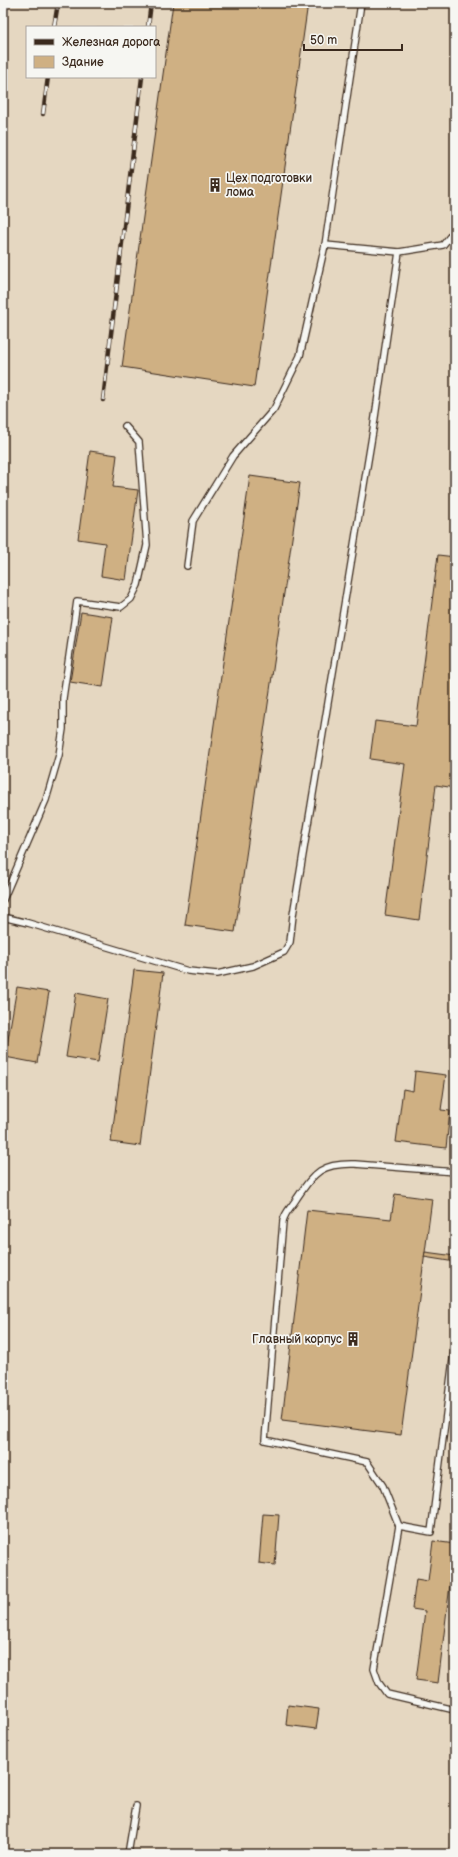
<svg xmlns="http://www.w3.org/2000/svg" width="458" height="1857" font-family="'Balsamiq Sans',sans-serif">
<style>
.built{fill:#e5d7c1;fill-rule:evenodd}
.building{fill:#cfb083;stroke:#3b2a1e}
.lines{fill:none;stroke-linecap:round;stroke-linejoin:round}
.lane-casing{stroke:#3b2a1e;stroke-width:8}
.lane{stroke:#f6f6f2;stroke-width:5.5}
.rail-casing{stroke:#3b2a1e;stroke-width:4.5}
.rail{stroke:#f6f6f2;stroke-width:3;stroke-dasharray:9;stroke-linecap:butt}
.labels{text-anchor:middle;stroke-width:3.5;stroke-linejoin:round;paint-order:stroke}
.poi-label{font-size:12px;fill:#3b2a1e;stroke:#f6f6f2;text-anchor:start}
</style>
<rect width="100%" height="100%" fill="#eee8dc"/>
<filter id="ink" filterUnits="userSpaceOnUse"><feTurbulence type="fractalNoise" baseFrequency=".025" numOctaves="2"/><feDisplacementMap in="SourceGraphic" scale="8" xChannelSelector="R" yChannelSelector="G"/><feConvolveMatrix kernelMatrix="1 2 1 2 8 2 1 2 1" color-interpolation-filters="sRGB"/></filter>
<g filter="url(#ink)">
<path class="built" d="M 3,3 L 455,3 L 455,1854 L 3,1854 ZM 27,27 L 155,27 L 155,77 L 27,77 Z"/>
<g class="building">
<polygon points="173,3 308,3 254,387 122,367"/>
<polygon points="90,451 117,455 113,487 138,490 126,580 101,576 105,543 78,539"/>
<polygon points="250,476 300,483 235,932 185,925"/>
<polygon points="438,555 455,557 455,695 451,727 455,728 455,788 436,785 419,920 385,915 405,764 370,759 375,721 416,726"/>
<polygon points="81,612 113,617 103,687 70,682"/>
<polygon points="134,970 163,973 140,1146 111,1142"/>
<polygon points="17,987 49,992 37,1063 5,1057"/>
<polygon points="76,993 108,999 98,1062 66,1057"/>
<polygon points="415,1071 446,1075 441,1110 450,1111 446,1148 396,1142 403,1089 413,1091"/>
<polygon points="395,1194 432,1199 401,1435 282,1420 307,1210 391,1219"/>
<polygon points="425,1252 455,1256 455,1262 424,1257"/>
<polygon points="263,1514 279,1515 275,1565 259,1563"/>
<polygon points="433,1541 455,1544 438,1683 416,1680 425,1611 412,1609 416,1579 428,1581"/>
<polygon points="288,1705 319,1709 316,1729 286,1725"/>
</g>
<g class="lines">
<defs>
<g id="lane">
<polyline points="325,245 361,3"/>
<polyline points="187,566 193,521 233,456 274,409 300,356 325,245 399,252 443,245 455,230"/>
<polyline points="3,900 46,800 59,755 63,729 63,698 77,601 121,607 131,599 138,585 147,545 139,442 125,426"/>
<polyline points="3,919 7,918 28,923 188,971 217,974 253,966 284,952 290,942 293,915 374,424 399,252"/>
<path d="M 455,1172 L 355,1164 C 321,1163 315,1172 297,1198 C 291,1208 286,1210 283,1221 L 265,1440 L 367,1462 L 383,1486 L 399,1526 L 374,1669 L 379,1683 L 387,1694 L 455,1710"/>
<polyline points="399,1526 431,1532 455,1344"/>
<polyline points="128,1854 136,1806"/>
</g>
</defs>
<use href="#lane" class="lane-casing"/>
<use href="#lane" class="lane"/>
<defs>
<g id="rail">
<polyline points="54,27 58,3"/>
<polyline points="148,27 151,3"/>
<polyline points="43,114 48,77"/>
<polyline points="103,400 142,77"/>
</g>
</defs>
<use href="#rail" class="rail-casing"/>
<use href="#rail" class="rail"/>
</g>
</g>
<defs>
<symbol id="building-bare" viewBox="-9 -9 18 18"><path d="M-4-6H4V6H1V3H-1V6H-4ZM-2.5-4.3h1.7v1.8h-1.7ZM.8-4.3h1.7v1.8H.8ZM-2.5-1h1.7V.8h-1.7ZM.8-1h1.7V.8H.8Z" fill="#3b2a1e" stroke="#f6f6f2" stroke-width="2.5" paint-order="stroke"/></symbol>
</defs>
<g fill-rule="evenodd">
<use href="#building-bare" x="205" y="175" width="20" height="20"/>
<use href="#building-bare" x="343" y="1329" width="20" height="20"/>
</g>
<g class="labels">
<g class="poi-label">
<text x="226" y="182">Цех подготовки<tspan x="226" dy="14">лома</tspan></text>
<text x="342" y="1343" text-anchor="end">Главный корпус</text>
</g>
</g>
<rect width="458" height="1857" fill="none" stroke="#f6f6f2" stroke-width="16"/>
<rect x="8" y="8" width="442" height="1841" fill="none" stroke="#3b2a1e" stroke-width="1.5" filter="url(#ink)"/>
<rect x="26" y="26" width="130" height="52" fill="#f6f6f2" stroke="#aba49d"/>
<rect x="34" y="39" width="20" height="6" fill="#3b2a1e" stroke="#aba49d"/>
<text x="62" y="46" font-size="12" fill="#3b2a1e">Железная дорога</text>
<rect x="34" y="56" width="20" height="12" fill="#cfb083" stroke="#aba49d"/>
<text x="62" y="66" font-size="12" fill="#3b2a1e">Здание</text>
<path d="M304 44v6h98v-6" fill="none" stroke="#3b2a1e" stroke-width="2"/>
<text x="310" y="44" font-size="12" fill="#3b2a1e" stroke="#f6f6f2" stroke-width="3" paint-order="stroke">50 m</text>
</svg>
